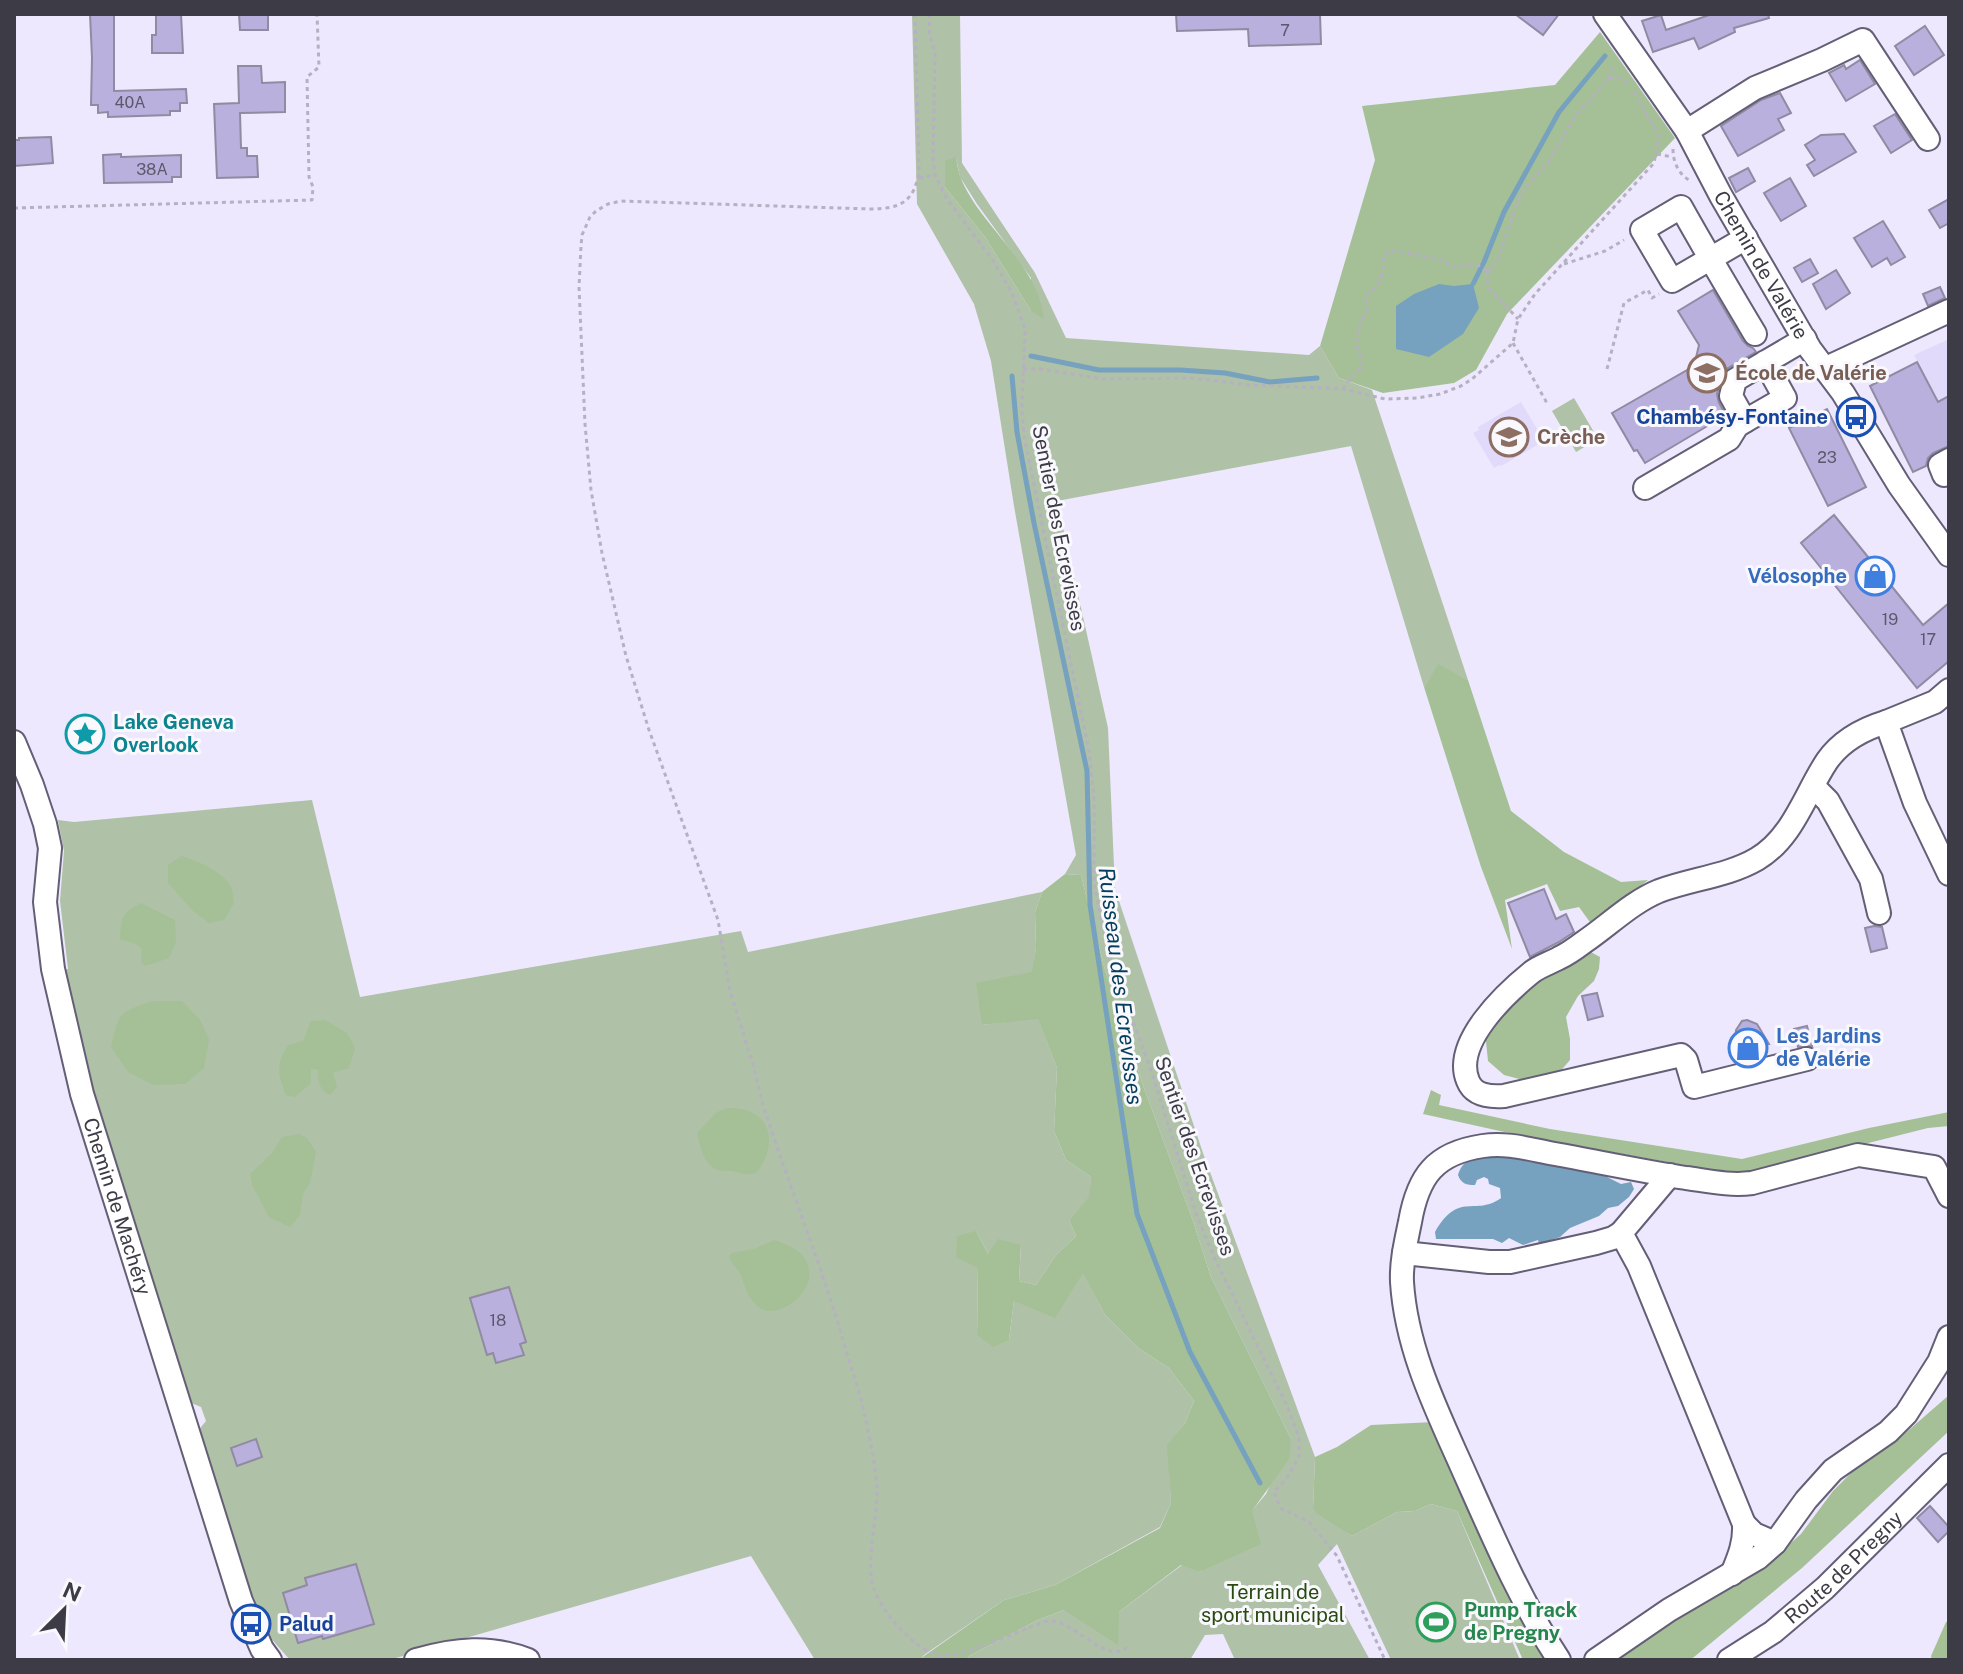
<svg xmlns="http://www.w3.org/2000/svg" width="1963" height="1674" font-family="'Public Sans',sans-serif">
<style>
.built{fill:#e1dafb}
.green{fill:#afc1a6;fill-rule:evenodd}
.forest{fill:#a5c097}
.water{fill:#76a1bf}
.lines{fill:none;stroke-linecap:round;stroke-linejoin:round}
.stream{stroke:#76a1bf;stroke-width:5}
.building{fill:#bab0dd;stroke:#908aa2;stroke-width:2}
.minor-casing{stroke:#645f76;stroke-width:26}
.path{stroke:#b5b1c2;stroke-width:3;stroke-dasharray:4 4;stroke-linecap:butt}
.minor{stroke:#fff;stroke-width:22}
.labels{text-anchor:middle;stroke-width:6;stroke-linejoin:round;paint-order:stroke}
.number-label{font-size:16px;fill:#5c586b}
.street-label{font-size:20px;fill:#3d3b45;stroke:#f9f8fd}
.education-label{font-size:20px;font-weight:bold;fill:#785e54;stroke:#f9f8fd;text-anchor:start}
.transit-label{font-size:20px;font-weight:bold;fill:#164399;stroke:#f9f8fd;text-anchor:end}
.shop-label{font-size:20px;font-weight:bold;fill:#366cbe;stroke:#f9f8fd;text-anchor:end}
.culture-label{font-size:20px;font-weight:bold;fill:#0d838f;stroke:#f9f8fd;text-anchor:start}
.park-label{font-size:20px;fill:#284a10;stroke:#f9f8fd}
.leisure-label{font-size:20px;font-weight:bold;fill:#27864d;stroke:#f9f8fd;text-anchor:start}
.water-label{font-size:22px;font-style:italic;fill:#053d5c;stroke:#f9f8fd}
</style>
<rect width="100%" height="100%" fill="#ede8fd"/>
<g class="built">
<polygon points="1949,339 1949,421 1914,355"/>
<polygon points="1521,402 1544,441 1501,466 1499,465 1494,468 1473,433 1479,430 1478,427"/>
</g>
<g class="green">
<path d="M 912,14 L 960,14 L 962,163 L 1035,273 L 1066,338 L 1309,355 L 1320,346 L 1339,378 L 1372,390 L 1468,680 L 1438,665 L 1424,687 L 1351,446 L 1057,501 L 1108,728 L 1115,889 L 1203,1153 L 1315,1457 L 1313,1508 L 1352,1536 L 1397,1512 L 1415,1511 L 1431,1504 L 1457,1511 L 1520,1660 L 1391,1660 L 1337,1544 L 1318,1565 L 1370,1660 L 1235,1660 L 1223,1634 L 1205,1635 L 1190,1660 L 966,1660 L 969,1656 L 1038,1620 L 1064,1610 L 1119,1612 L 1182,1565 L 1200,1572 L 1266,1494 L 1291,1439 L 1211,1277 L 1193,1221 L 1144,1088 L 1105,970 L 1081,875 L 1065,874 L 1076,855 L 1014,506 L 991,361 L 974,304 L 917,204 ZM 956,158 L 960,177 L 977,204 L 1031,278 L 1031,311 L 985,237 L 945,187 Z"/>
<polygon points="1574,398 1598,439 1576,452 1552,411"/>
<polygon points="312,800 360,997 741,931 748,952 1042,892 1035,912 1036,948 1033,972 982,1025 1038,1018 1057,1068 1054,1131 1066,1160 1091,1177 1090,1197 1069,1220 1076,1236 1056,1255 1036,1285 1019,1281 1021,1246 988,1254 976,1231 978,1268 977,1335 1009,1340 1014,1301 1083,1272 1105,1315 1138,1348 1169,1368 1194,1401 1185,1423 1168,1445 1171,1503 1160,1527 1055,1585 1004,1600 924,1655 920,1660 815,1660 751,1556 389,1660 290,1660 268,1635 233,1545 198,1434 201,1427 206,1421 201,1407 189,1402 126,1221 58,972 68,969 60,901 64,851 58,820 74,822"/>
</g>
<g class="forest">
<polygon points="1600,32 1675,138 1507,314 1476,370 1454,383 1383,393 1339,378 1320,346 1375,160 1362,106 1555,85"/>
<path d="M 956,157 C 957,163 958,170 960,176 C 979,226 1037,261 1044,319 L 1031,311 L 985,237 L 945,187 L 945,161 Z"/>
<polygon points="1438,664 1468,680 1511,811 1564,852 1621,882 1648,880 1592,925 1579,907 1560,911 1547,884 1505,900 1512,949 1481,867 1424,687"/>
<path d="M 182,856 C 198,861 225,872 232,889 C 233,894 233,898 234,903 L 224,920 L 209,923 L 193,911 L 168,883 L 168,865 Z"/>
<polygon points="1065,874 1081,875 1105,970 1144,1088 1193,1221 1211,1277 1291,1439 1289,1459 1252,1511 1261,1544 1199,1572 1181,1565 1119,1612 1118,1645 1064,1610 1038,1620 969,1656 966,1660 920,1660 924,1656 1004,1600 1055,1585 1160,1528 1171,1503 1167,1445 1185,1423 1194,1401 1169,1368 1138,1348 1105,1315 1083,1273 1055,1318 1014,1301 1009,1340 993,1347 977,1335 978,1268 956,1257 957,1236 976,1231 988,1254 998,1239 1021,1245 1019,1281 1036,1285 1056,1255 1076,1236 1069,1220 1089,1197 1091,1177 1066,1160 1054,1131 1057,1068 1038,1019 982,1025 976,983 1032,972 1036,948 1035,912 1042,892"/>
<path d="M 141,903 L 175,920 L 176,942 L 169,958 L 145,966 L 141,961 L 142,949 L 136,944 L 120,939 C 121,918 122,912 141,903 Z"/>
<polygon points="1587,950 1600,957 1599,969 1594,981 1578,996 1566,1017 1570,1039 1570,1060 1557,1075 1527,1081 1504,1075 1488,1061 1485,1032 1524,992 1563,963"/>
<path d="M 152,1001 L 182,1001 L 200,1020 L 209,1039 L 204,1068 L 185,1084 L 153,1085 L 128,1072 L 111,1047 C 119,1012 118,1013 152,1001 Z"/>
<path d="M 325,1020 L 347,1033 L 355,1048 L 349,1068 L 333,1073 L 337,1087 L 330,1095 C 319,1091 318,1080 318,1070 L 311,1068 L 311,1083 L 295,1097 L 286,1095 C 278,1074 275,1065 288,1045 L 303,1041 L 311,1021 Z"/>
<polygon points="1431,1090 1441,1095 1439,1105 1550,1129 1742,1159 1869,1128 1949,1112 1949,1126 1928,1128 1741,1175 1532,1138 1423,1114"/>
<path d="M 728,1108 C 771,1107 780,1143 756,1173 C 741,1176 745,1173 732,1171 C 727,1170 723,1171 719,1170 C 704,1167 700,1146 697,1133 L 717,1112 Z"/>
<polygon points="299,1134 307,1138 316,1152 310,1183 303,1194 300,1215 290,1227 269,1217 252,1185 250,1174 272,1153 282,1137"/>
<path d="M 774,1240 C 783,1243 794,1247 801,1254 C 829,1283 781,1322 760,1308 C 748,1300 746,1288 741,1276 C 738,1268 731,1265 729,1256 L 732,1253 L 754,1249 Z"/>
<polygon points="1949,1395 1949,1431 1802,1568 1694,1657 1689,1660 1607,1660 1764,1566 1801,1534 1833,1491 1862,1462 1894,1443"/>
<polygon points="1434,1422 1552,1660 1523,1660 1457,1511 1431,1504 1415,1511 1397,1512 1352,1536 1316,1513 1313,1508 1315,1457 1337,1447 1371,1425"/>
<polygon points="1949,1621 1949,1660 1932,1660 1931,1656 1946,1622"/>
</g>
<g class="water">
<polygon points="1439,284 1454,286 1473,284 1479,308 1463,334 1429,357 1396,349 1396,306 1414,294"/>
<path d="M 1498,1154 L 1603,1175 L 1621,1184 L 1631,1182 L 1634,1189 L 1629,1197 L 1618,1206 L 1608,1208 L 1599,1216 L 1570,1228 L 1560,1237 L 1539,1244 L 1538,1240 L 1523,1245 L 1509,1238 L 1502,1243 L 1493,1239 L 1436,1239 L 1435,1232 C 1459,1190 1475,1217 1501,1198 L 1500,1188 L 1489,1184 L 1488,1179 L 1484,1177 L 1477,1180 L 1475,1185 C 1467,1185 1461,1184 1458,1175 C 1464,1155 1480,1158 1498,1154 Z"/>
</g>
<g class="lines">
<g class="stream">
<polyline points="1473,284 1484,262 1504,212 1559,112 1605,56"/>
<polyline points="1031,356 1099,370 1180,370 1225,373 1270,382 1317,378"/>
<polyline points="1012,376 1017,432 1034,523 1087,771 1090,905 1137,1214 1190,1352 1260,1483"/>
</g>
</g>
<g class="building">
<polygon points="90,14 114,14 114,91 186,89 187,103 180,103 180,111 170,111 170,115 108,117 108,112 98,113 98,105 91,105 92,58"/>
<polygon points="156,14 181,14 183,53 152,53 152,35 156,35"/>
<polygon points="239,14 268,14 268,30 240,30"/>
<polygon points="1176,14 1320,14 1321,44 1249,46 1248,29 1177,31"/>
<polygon points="1515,14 1559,14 1543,35"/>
<polygon points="1712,14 1768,14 1769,18 1734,28 1735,32 1699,49 1694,38 1653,52 1642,21 1661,15 1666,30"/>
<polygon points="1925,26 1944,55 1914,75 1895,46"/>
<polygon points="1860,60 1875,84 1846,101 1829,73 1844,65 1846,69"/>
<polygon points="238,66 261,66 262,83 285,82 285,112 240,113 241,148 247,148 247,156 257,156 258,177 217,178 214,104 239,103"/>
<polygon points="1780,93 1791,113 1778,119 1784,130 1738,156 1721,126 1761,100"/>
<polygon points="1895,114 1912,140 1891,153 1874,126"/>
<polygon points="1844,134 1856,152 1814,176 1807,165 1815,160 1805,145 1821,135"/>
<polygon points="51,137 53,163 14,166 14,140 19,140 19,138"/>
<polygon points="121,154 121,157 181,155 181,177 172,177 172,182 104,183 103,155"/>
<polygon points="1748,168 1755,181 1736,192 1729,178"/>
<polygon points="1790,178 1806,206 1781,221 1764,193"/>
<polygon points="1949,199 1949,223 1940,228 1929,210"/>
<polygon points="1883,221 1905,257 1891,265 1887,258 1872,267 1854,238"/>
<polygon points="1810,259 1818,273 1802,282 1794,268"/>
<polygon points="1836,270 1850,293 1826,309 1813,284"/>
<polygon points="1940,287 1945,298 1928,306 1923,294"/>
<polygon points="1713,290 1743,341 1748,346 1753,348 1756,352 1728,368 1722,376 1717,394 1719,403 1726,415 1645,463 1637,450 1634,451 1612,413 1694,366 1699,345 1678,311"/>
<polygon points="1917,362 1938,402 1949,396 1949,446 1933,453 1928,458 1926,466 1913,472 1870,386"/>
<polygon points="1827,409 1866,487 1828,506 1789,428"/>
<polygon points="1834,515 1923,625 1949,603 1949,661 1917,688 1801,543"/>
<polygon points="1544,889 1556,919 1566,914 1574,932 1559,942 1530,957 1508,903"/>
<polygon points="1874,926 1882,927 1887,948 1871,952 1865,928"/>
<polygon points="1597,993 1603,1016 1588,1020 1582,996"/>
<polygon points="1747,1020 1757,1024 1769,1044 1764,1045 1765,1050 1740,1056 1739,1051 1734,1052 1736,1030 1742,1021"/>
<polygon points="1807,1026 1812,1046 1798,1047 1794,1029"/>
<polygon points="509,1287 526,1342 520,1344 524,1355 496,1363 493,1353 487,1355 470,1298"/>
<polygon points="256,1439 262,1457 237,1466 231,1448"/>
<polygon points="1930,1506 1949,1527 1949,1531 1938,1542 1917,1518"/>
<polygon points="356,1564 374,1624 323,1639 322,1636 298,1643 283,1593 307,1585 305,1578"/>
</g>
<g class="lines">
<defs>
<g id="minor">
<path id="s1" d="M 1605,14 L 1687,131 L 1721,196 L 1810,349 L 1843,393 L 1899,485 L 1949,555"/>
<polyline points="1687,131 1755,88 1822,60 1863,40 1928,139"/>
<path d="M 1746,238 L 1672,281 L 1642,230 L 1681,207 C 1705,250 1730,292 1755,334"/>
<polyline points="1765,362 1785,398 1745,421 1731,396 1735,380 1805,339"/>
<polyline points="1824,369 1949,311"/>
<polyline points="1944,475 1940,465 1949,460"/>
<polyline points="1645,488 1729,439 1737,426 1745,421"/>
<polyline points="1949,690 1935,702 1886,722 1915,803 1949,874"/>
<path id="s2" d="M 14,742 L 32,785 L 45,824 L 50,848 L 45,902 L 53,969 L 82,1094 L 241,1601 L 262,1649 L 270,1660"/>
<polyline points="1814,787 1828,801 1871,879 1879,913"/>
<path d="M 1807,1059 L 1694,1087 L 1686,1060 L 1681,1055 L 1504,1096 C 1490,1097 1474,1096 1468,1081 C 1452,1043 1506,993 1532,972 C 1540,966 1550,963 1559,958 C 1568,954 1576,948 1584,942 C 1609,925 1632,902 1659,891 C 1691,879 1728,876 1757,859 C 1793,838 1805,794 1827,761 C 1841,741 1863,729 1886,722"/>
<polyline points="1670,1175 1621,1233 1639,1266 1744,1524"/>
<polyline points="1404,1253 1489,1262 1510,1262 1596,1243 1613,1238 1621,1233"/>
<path d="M 1732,1574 C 1739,1557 1745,1543 1744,1524 L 1754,1534 L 1775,1543"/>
<path d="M 416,1660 C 456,1649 489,1645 528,1660"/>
<path d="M 1559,1660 C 1519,1599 1491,1532 1461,1465 C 1435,1407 1406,1347 1402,1282 C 1401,1262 1406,1241 1410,1222 C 1418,1176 1435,1153 1483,1146 C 1507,1142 1532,1150 1555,1154 C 1599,1162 1642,1171 1686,1178 C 1708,1181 1730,1186 1752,1183 L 1858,1155 L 1934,1167 L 1949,1196"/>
<polyline points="1596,1660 1669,1610 1758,1558 1775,1543 1806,1500 1833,1470 1888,1432 1906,1414 1939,1362 1949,1337"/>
<path id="s3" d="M 1729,1660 L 1773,1632 L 1825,1588 L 1949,1465"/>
</g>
</defs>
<use href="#minor" class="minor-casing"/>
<g class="path">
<path d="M 915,14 L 919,170 C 915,202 900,209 870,209 L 621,201 L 608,204 L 596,211 L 590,217 L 582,235 L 581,246 L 579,287 L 585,424 L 591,490 L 602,553 L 626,656 L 649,730 L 718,920 L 730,991 L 754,1068 L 762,1102 C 789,1186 823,1268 847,1354 C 853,1373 860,1393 864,1412 C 869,1435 876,1467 877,1490 C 877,1517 866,1563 873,1586 C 880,1610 913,1649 938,1655 C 958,1659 1010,1635 1030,1627 C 1036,1626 1042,1622 1048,1621 C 1075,1619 1107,1668 1128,1646"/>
<polyline points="930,14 929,32 935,54 933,159 935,175 947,199 994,262 1012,293 1025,329 1022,408 1024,436 1089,751 1094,798 1094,884 1112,967 1149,1064 1197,1216 1215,1259 1288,1408 1299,1437 1299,1457 1284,1482 1274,1491 1280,1508 1309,1522 1337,1556 1385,1660"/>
<path d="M 1609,79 C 1617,77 1621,77 1627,82"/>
<path d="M 1673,149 C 1673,163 1679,175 1692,182"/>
<polyline points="1657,154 1672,157"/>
<polyline points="919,178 935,175"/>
<polyline points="14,208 312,200 313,187 309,177 307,77 319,67 317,14"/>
<polyline points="1564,264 1605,251 1624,240"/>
<polyline points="1487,272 1497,262 1521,193 1548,162 1576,115 1609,79 1614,64"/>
<polyline points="1487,272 1488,287 1518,319"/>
<polyline points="1513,343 1547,403"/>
<polyline points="1023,369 1040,369 1104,379 1191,378 1248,385 1325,388 1343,389 1385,399 1417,398 1440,394 1461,386 1472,379 1513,343 1518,319 1535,294 1654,163 1659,136 1634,92"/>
<polyline points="1607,369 1624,303 1648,290 1652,298 1659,294"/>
<polyline points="1343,389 1350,378 1363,366 1356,342 1360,324 1367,310 1366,296 1381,280 1384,256 1390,250 1442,260 1453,267 1478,265 1487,272"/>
</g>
<use href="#minor" class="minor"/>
</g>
<defs>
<symbol id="school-ring" viewBox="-11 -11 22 22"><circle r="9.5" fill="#f9f8fd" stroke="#8d6e63" stroke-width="1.5"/><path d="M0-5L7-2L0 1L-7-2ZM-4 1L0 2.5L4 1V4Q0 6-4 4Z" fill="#8d6e63"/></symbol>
<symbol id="bus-ring" viewBox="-11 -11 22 22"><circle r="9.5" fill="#f9f8fd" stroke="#1a4fb4" stroke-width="1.5"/><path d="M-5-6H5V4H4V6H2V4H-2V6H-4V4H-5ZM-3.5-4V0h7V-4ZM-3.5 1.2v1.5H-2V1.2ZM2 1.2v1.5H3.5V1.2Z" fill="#1a4fb4"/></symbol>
<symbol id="shop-ring" viewBox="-11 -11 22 22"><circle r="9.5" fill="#f9f8fd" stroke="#3f7fe0" stroke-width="1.5"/><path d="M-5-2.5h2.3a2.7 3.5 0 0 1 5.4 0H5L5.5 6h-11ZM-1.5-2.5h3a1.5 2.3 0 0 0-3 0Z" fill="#3f7fe0"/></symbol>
<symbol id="sight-ring" viewBox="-11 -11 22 22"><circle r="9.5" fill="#f9f8fd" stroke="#0f9aa8" stroke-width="1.5"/><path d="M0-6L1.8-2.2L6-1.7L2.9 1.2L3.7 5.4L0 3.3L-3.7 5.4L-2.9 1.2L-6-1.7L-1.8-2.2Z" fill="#0f9aa8"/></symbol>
<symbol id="stadium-ring" viewBox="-11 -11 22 22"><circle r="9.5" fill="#f9f8fd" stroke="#2e9e5b" stroke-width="1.5"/><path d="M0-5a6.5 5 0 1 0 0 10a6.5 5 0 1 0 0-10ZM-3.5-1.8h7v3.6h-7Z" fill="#2e9e5b"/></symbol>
</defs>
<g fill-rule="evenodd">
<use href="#school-ring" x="1685" y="351" width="44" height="44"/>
<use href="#bus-ring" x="1834" y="395" width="44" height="44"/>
<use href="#school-ring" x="1487" y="415" width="44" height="44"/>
<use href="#shop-ring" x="1853" y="554" width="44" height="44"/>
<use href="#sight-ring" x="63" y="712" width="44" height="44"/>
<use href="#shop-ring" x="1726" y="1026" width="44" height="44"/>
<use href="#stadium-ring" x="1414" y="1600" width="44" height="44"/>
<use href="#bus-ring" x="229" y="1602" width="44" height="44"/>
</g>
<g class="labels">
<g class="number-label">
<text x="1285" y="36">7</text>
<text x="130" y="108">40A</text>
<text x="152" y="175">38A</text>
<text x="1827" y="463">23</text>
<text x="1890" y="625">19</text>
<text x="1928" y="645">17</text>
<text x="498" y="1326">18</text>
</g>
<g class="street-label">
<text dy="7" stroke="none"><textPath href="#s1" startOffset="296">Chemin de Valérie</textPath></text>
<text transform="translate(1059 528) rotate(79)" y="7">Sentier des Ecrevisses</text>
<text transform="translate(1195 1156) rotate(71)" y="7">Sentier des Ecrevisses</text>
<text dy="7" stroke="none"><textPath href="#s2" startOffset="480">Chemin de Machéry</textPath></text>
<text dy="7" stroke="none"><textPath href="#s3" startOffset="148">Route de Pregny</textPath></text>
</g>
<g class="education-label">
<text x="1735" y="380">École de Valérie</text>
<text x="1537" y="444">Crèche</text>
</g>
<g class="transit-label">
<text x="1828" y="424">Chambésy-Fontaine</text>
<text x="279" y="1631" text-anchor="start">Palud</text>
</g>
<g class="shop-label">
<text x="1847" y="583">Vélosophe</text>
<text x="1776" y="1043" text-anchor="start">Les Jardins<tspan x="1776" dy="23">de Valérie</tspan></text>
</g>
<g class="culture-label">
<text x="113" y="729">Lake Geneva<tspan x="113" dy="23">Overlook</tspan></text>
</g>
<g class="park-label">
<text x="1273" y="1599">Terrain de<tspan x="1273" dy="23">sport municipal</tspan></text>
</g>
<g class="leisure-label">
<text x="1464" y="1617">Pump Track<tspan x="1464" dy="23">de Pregny</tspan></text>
</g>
<g class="water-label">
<text transform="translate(1121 986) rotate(83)" y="8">Ruisseau des Ecrevisses</text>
</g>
</g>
<rect width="1963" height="1674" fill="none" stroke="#3d3b45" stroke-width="32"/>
<g transform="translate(64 1610) rotate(24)" stroke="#f9f8fd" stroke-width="6" paint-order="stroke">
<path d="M0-6L14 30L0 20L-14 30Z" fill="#3d3b45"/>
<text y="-12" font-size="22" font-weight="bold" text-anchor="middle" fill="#3d3b45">N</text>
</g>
</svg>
